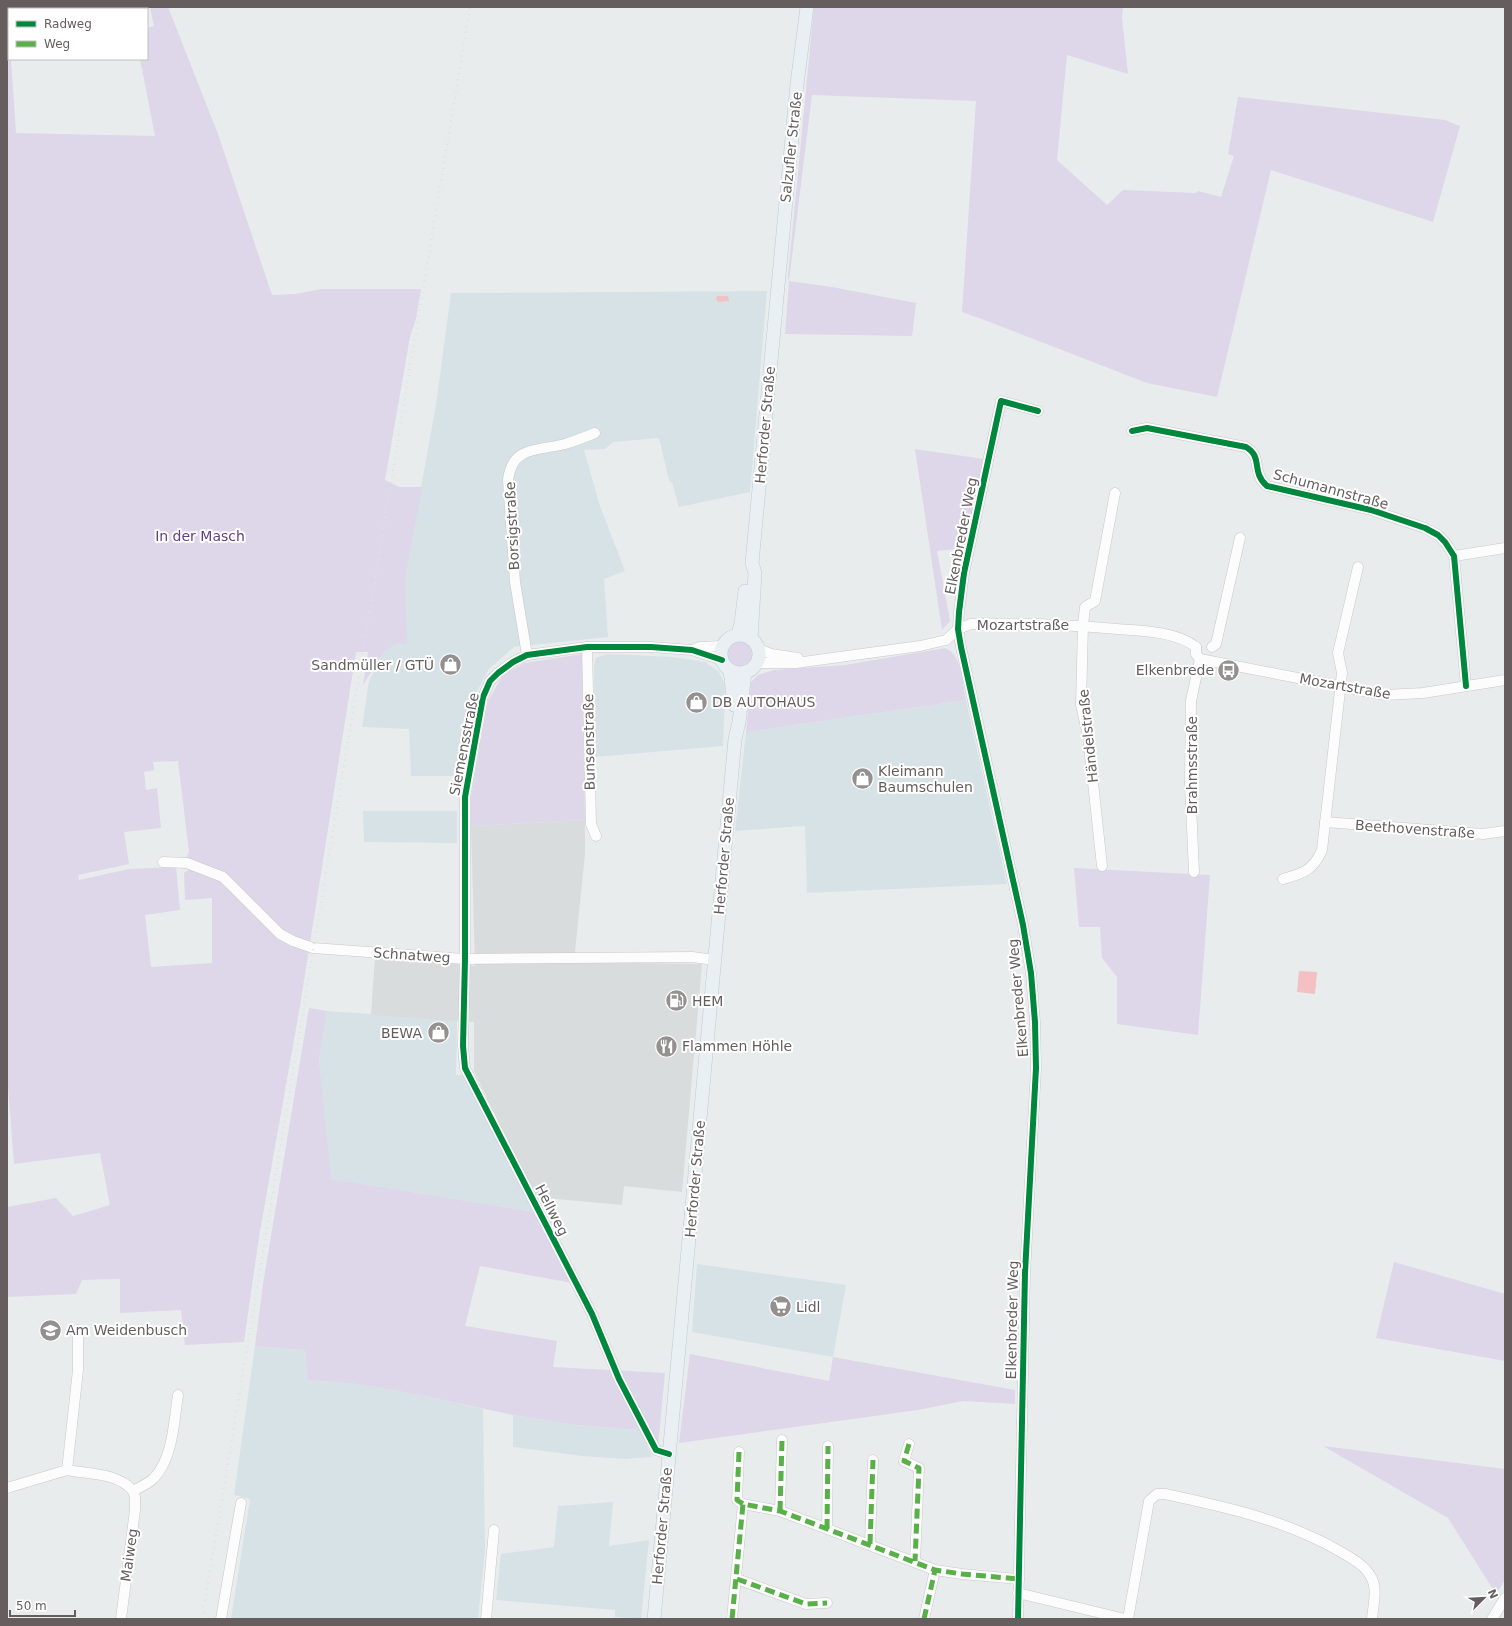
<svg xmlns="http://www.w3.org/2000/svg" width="1512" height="1626" font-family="'DejaVu Sans',sans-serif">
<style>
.commercial{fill:#d7e2e6}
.industrial{fill:#d9dcdd}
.green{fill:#ddd7e9;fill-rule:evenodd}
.water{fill:#f4c0c4}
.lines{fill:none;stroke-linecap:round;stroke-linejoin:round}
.minor-casing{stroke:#c8c7c8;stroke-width:11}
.major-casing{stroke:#b9ced3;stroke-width:14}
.minor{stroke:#fcfcfc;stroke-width:10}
.major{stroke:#e9eff3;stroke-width:13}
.rail{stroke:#e1e1e1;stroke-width:2.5;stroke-dasharray:1 5;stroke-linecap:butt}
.quiet{stroke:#59b049;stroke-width:5;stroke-dasharray:10 5;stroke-linecap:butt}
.cycleway-casing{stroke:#fff;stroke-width:8}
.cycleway{stroke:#00873e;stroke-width:6}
.labels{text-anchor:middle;stroke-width:4;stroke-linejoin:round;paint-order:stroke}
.street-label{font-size:14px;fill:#665e5e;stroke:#fff}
.park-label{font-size:14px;fill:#633d86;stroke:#fff}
.poi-label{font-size:14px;fill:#665e5e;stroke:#fff;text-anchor:start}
</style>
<rect width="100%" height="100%" fill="#e9eced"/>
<g class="commercial">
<polygon points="767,291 750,492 679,507 672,483 669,480 659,438 613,442 605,449 584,450 600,506 625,571 604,579 608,637 514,647 489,669 476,693 459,776 411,776 409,729 362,727 369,681 384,652 406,638 404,581 436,405 451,293"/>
<polygon points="607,654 673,657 705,662 719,672 725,685 723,746 595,757 594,665 596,658"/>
<polygon points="966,700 1007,884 807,893 805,826 735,831 746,732"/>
<polygon points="363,811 457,811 457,843 364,842"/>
<polygon points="327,1011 457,1020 456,1075 466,1075 535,1212 330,1179 319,1059"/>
<polygon points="697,1264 846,1285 833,1357 692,1332"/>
<polygon points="255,1346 305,1350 308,1380 358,1384 409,1393 483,1409 485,1550 478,1619 231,1619 250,1499 234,1495"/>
<polygon points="513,1415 576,1425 640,1430 652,1457 625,1459 582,1456 513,1447"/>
<polygon points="613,1502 609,1546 649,1540 641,1619 615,1617 615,1610 496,1600 501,1554 554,1547 558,1506"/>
</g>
<polygon class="industrial" points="585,820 585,854 574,962 702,964 682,1192 624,1186 622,1205 535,1197 474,1071 474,1022 371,1015 375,956 475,966 471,826"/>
<g class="green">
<path d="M 7,7 L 10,7 L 9,59 L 11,59 L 16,133 L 155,136 L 140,59 L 147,59 L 147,28 L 154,26 L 150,7 L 168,7 L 218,134 L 272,295 L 295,294 L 322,289 L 421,289 L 416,319 L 410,337 L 385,480 L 399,487 L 422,487 L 405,578 L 407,644 L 398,643 L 384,652 L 363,685 L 368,652 L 356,652 L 300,1006 L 259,1237 L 244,1342 L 185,1345 L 181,1310 L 120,1313 L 120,1279 L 82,1280 L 76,1294 L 7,1297 L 7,1207 L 56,1198 L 73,1216 L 110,1205 L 100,1153 L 14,1164 L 7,1073 ZM 178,761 L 189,852 L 185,861 L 222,875 L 281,940 L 217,879 L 190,869 L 184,873 L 185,900 L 212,898 L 212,963 L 151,967 L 145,915 L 180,910 L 176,867 L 129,869 L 79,880 L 78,875 L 129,864 L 124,832 L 161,828 L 157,788 L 146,790 L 144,772 L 154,770 L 153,762 Z"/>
<polygon points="814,7 1123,7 1122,18 1128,74 1067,55 1057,160 1107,205 1123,190 1196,193 1198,191 1221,197 1234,156 1228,154 1238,97 1445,120 1460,126 1433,222 1271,170 1217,397 1147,383 987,321 962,312 976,101 812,95 789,281 832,287 916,303 912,336 785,334 789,281 788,276"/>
<polygon points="915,449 984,459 965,548 937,551 950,621 942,630"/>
<circle cx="740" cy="654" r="13"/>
<path d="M 945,648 C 962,654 962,683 966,700 L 746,732 L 751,682 L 758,675 L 774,670 L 845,665 Z"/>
<polygon points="582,654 585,820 471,826 471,797 488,701 503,675 525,663"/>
<polygon points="1074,868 1210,875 1198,1035 1117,1024 1117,977 1102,958 1100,927 1079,927"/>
<polygon points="309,1008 327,1011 319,1059 331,1179 535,1212 572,1283 480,1266 465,1326 557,1341 553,1367 665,1373 658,1446 640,1430 576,1425 513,1415 409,1393 358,1384 308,1380 305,1350 255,1346 263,1284"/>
<polygon points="1394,1262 1505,1294 1505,1361 1376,1338"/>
<polygon points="690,1354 829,1381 833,1357 1015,1390 1015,1404 963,1401 918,1410 679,1443"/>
<polygon points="1323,1446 1505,1469 1505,1580 1496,1594 1448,1518"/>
</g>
<g class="water">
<polygon points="717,296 728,296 729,301 718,302 716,299"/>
<polygon points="1299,971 1317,972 1315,994 1297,992"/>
</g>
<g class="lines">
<defs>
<g id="minor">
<path d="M 1132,431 L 1147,428 L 1246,447 C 1264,458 1250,471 1267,486 L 1371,510 L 1425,528 L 1438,535 L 1445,542 L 1454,556 L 1466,686"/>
<polyline points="1454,556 1505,548"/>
<polyline points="587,647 591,824 596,836"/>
<polyline points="1196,647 1196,654 1200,659 1385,695 1423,693 1505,680"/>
<polyline points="1212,647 1216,644 1240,538"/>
<polyline points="759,649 771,654 798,658"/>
<polyline points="692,650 699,647 723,646"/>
<path d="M 527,655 L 515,582 L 508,480 C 512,445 539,451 565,444 C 575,441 585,437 595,433"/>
<path d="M 757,663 L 796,663 L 920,646 L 946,640 L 958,629 L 971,624 C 1020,622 1068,625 1117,629 C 1142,631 1175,631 1196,647"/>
<polyline points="1325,822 1483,834 1505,831"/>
<polyline points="163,862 187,863 223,877 280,934 293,941 313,948 465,959 692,957 715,960"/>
<polyline points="1102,866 1088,736 1081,705 1083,625 1085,607 1095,601 1115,493"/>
<polyline points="1194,872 1190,783 1191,701 1200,659"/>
<path d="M 1283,879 C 1303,873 1313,871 1322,850 L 1342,673 L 1338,653 L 1358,567"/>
<polyline points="909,1444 904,1461 919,1468 915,1561"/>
<polyline points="739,1452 737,1500 743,1504 780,1511 935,1570 962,1574 1019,1579"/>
<polyline points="669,1454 656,1450 619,1379 592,1314 465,1068 463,1046 465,959 465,797 483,697 490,681 498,673 513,662 527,655 587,647 651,647 692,650 722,660"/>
<path d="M 67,1470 C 88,1474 119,1473 133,1491"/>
<polyline points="7,1488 67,1470 78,1370 78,1330"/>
<polyline points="780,1511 782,1440"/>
<polyline points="827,1529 828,1446"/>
<polyline points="870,1544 873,1460"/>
<polyline points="737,1579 806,1604 827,1603"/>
<polyline points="1018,1593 1125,1619"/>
<path d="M 121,1619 L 135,1510 L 135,1497 L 133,1491 C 140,1487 148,1484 154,1478 C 173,1458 174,1421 178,1395"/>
<polyline points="221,1619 241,1503"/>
<polyline points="486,1619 494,1530"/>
<polyline points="732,1619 743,1504"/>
<polyline points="924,1619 935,1570"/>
<polyline points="1018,1619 1025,1273 1036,1068 1035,1022 1031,973 1023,925 961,647 958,629 959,612 964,573 1001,401 1038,411"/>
<path d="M 1128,1619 L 1149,1501 L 1157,1494 L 1165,1494 C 1226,1507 1286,1520 1341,1552 C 1351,1558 1366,1566 1371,1577 C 1378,1588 1373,1606 1372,1619"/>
<polyline points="1492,1619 1505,1598"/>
</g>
<g id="major">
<polyline points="738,635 741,623 745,591"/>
<circle cx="740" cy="654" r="19"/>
<polyline points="751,639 755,573 752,563 797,84 807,7"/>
<polyline points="730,670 734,705"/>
<polyline points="654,1619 735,739 739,722 745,672"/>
</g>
</defs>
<use href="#minor" class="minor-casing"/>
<use href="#major" class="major-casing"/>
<use href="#minor" class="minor"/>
<use href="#major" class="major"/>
<polyline class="rail" points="202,1619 470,7"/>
<g class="quiet">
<polyline points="909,1444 904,1461 919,1468 915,1561"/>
<polyline points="739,1452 737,1500 743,1504 780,1511 935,1570 962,1574 1019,1579"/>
<polyline points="780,1511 782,1440"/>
<polyline points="827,1529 828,1446"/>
<polyline points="870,1544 873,1460"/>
<polyline points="737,1579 806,1604 827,1603"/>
<polyline points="732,1619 743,1504"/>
<polyline points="924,1619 935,1570"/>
</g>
<defs>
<g id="cycleway">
<path d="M 1132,431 L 1147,428 L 1246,447 C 1264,458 1250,471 1267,486 L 1371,510 L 1425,528 L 1438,535 L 1445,542 L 1454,556 L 1466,686"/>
<polyline points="669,1454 656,1450 619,1379 592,1314 465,1068 463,1046 465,959 465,797 483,697 490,681 498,673 513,662 527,655 587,647 651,647 692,650 722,660"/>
<polyline points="1018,1619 1025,1273 1036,1068 1035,1022 1031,973 1023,925 961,647 958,629 959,612 964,573 1001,401 1038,411"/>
</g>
</defs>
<use href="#cycleway" class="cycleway-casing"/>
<use href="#cycleway" class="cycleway"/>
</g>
<defs>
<symbol id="shop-disc" viewBox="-11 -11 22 22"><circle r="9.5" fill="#949090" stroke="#fff"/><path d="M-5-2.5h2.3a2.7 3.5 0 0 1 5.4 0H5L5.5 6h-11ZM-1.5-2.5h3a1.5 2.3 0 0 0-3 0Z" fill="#fff"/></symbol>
<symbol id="bus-disc" viewBox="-11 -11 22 22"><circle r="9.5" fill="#949090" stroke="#fff"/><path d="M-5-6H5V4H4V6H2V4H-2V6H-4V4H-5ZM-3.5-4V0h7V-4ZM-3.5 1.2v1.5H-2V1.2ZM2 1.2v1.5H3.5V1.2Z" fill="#fff"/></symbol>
<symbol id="fuel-disc" viewBox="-11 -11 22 22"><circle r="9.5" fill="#949090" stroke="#fff"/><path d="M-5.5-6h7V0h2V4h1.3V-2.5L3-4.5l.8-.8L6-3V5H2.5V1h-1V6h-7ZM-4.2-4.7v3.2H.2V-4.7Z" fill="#fff"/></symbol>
<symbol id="restaurant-disc" viewBox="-11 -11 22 22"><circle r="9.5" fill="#949090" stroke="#fff"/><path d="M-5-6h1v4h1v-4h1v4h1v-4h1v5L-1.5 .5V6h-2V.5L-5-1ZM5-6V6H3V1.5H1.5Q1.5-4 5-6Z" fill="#fff"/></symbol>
<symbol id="supermarket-disc" viewBox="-11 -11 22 22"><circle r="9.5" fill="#949090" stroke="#fff"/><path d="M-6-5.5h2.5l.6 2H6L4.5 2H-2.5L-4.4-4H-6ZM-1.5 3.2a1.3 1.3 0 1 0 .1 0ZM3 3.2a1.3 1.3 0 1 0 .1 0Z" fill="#fff"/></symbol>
<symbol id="school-disc" viewBox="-11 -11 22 22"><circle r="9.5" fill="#949090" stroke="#fff"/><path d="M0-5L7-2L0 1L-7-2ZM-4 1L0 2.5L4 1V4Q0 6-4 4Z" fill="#fff"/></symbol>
</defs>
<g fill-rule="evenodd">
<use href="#shop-disc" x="438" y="652" width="25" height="25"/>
<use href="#bus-disc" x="1216" y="658" width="25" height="25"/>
<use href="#shop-disc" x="684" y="690" width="25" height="25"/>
<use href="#shop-disc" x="850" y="766" width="25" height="25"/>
<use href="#fuel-disc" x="664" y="988" width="25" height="25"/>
<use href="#shop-disc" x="426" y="1020" width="25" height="25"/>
<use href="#restaurant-disc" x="654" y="1034" width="25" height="25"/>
<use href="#supermarket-disc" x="768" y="1294" width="25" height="25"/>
<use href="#school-disc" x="38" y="1318" width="25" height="25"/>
</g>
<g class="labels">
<g class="street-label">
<text transform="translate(791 147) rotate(-84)" y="5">Salzufler Straße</text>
<text transform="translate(765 425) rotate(-85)" y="5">Herforder Straße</text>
<text transform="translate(1331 489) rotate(15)" y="5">Schumannstraße</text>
<text transform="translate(512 526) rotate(-93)" y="5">Borsigstraße</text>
<text transform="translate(961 536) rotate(-79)" y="5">Elkenbreder Weg</text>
<text x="1023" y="630">Mozartstraße</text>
<text transform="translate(1345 686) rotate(10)" y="5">Mozartstraße</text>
<text transform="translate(1088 736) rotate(-96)" y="5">Händelstraße</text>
<text transform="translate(589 742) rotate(-91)" y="5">Bunsenstraße</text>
<text transform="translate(464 744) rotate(-79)" y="5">Siemensstraße</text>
<text transform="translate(1192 765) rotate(-90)" y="5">Brahmsstraße</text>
<text transform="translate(1415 829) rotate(4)" y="5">Beethovenstraße</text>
<text transform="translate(724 856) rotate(-85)" y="5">Herforder Straße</text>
<text transform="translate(412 955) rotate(4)" y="5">Schnatweg</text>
<text transform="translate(1018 998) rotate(-95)" y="5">Elkenbreder Weg</text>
<text transform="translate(695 1179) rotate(-85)" y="5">Herforder Straße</text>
<text transform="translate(552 1210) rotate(63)" y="5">Hellweg</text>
<text transform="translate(1012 1320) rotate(-89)" y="5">Elkenbreder Weg</text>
<text transform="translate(662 1526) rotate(-85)" y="5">Herforder Straße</text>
<text transform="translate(129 1555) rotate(-82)" y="5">Maiweg</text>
</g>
<g class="park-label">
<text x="200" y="541">In der Masch</text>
</g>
<g class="poi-label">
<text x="434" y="670" text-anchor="end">Sandmüller / GTÜ</text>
<text x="1214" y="675" text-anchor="end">Elkenbrede</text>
<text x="712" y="707">DB AUTOHAUS</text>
<text x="878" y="776">Kleimann<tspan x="878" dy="16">Baumschulen</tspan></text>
<text x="692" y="1006">HEM</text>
<text x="422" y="1038" text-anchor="end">BEWA</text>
<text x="682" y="1051">Flammen Höhle</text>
<text x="796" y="1312">Lidl</text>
<text x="66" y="1335">Am Weidenbusch</text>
</g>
</g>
<rect width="1512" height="1626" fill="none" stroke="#665e5e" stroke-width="16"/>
<rect x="8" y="8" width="140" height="52" fill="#ffffff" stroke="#c2bfbf"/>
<rect x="16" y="21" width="20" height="6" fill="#00873e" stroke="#c2bfbf"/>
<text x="44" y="28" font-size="12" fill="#665e5e">Radweg</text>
<rect x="16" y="41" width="20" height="6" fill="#59b049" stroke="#c2bfbf"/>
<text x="44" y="48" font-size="12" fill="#665e5e">Weg</text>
<g transform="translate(1484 1598) rotate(66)" stroke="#ffffff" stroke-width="3" paint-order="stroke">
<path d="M0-3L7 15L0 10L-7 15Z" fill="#665e5e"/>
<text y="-6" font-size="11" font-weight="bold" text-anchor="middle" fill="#665e5e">N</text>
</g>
<path d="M10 1610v6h65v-6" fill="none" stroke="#665e5e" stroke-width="2"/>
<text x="16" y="1610" font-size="12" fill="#665e5e" stroke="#ffffff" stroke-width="3" paint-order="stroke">50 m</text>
</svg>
